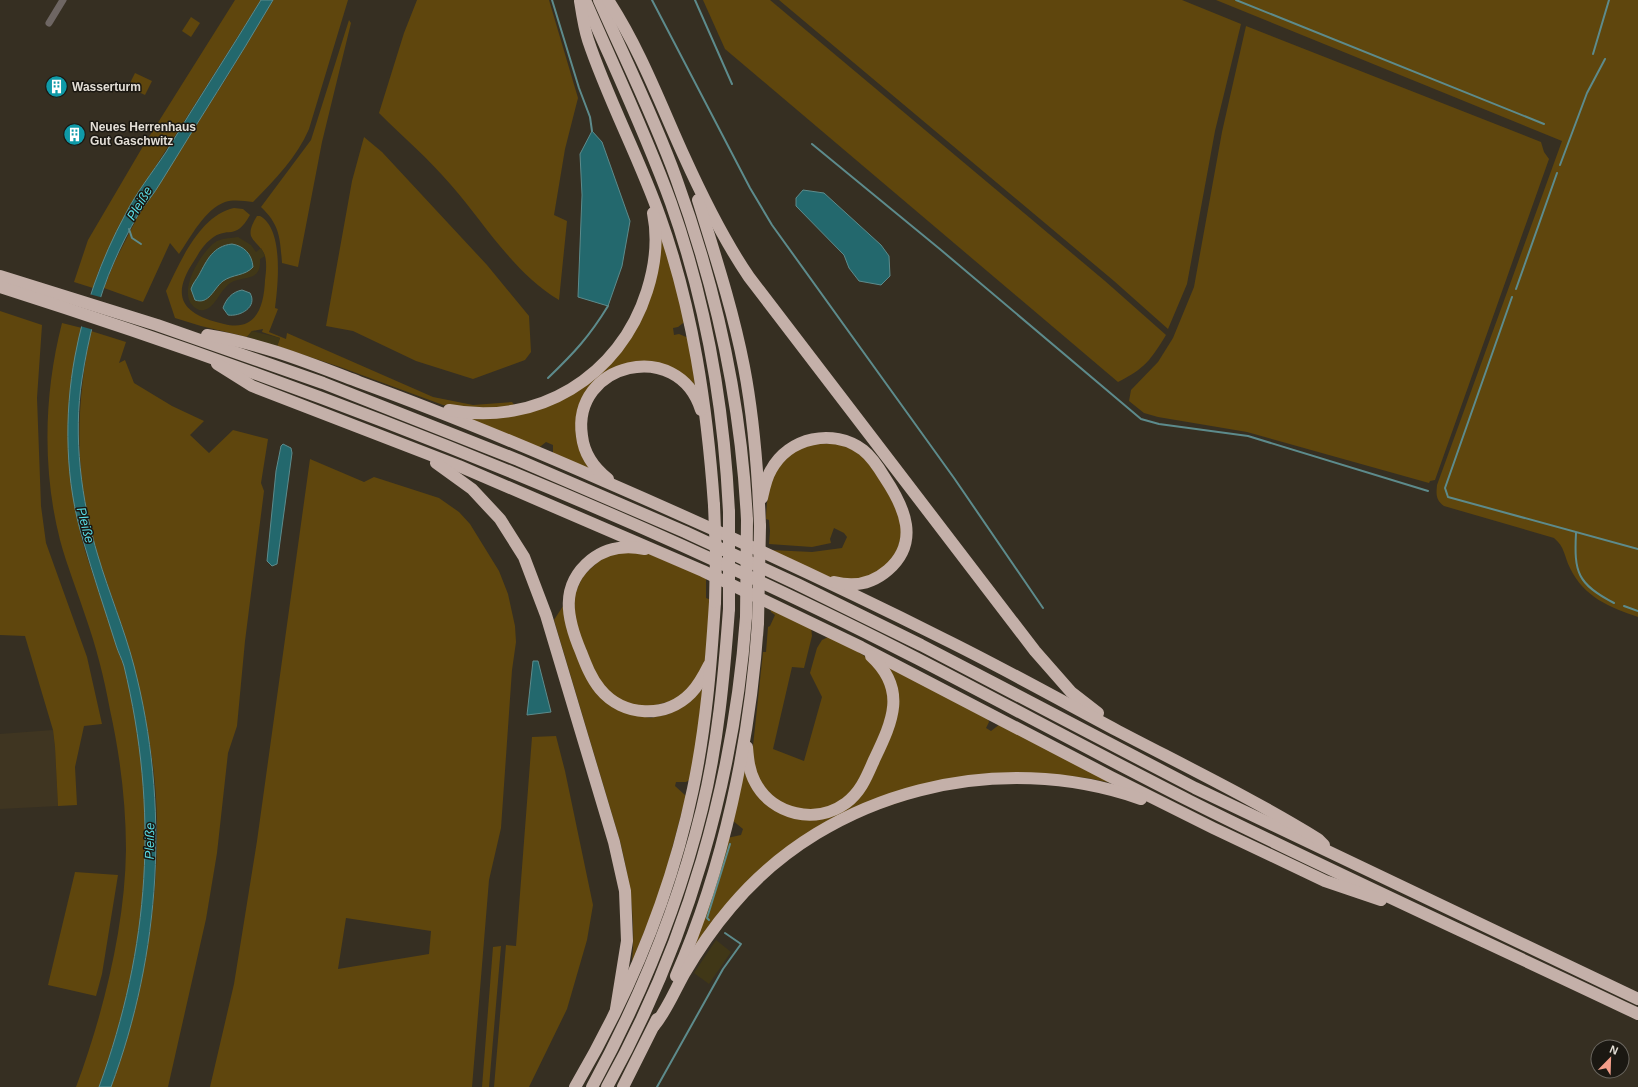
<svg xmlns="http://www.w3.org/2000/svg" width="1638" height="1087" font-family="Arial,sans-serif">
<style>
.built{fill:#3f3521}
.green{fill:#5f460d;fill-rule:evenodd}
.sand{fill:#403717}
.water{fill:#23686d;stroke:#5d8b8c}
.pier{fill:#362f22}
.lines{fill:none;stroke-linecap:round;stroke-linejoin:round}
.stream{stroke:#5d8b8c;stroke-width:2}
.minor{stroke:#6e6663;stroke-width:7}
.motorway{stroke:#c4b0a9;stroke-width:12}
.motorway-bridge{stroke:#c4b0a9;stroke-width:12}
.labels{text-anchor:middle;stroke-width:3;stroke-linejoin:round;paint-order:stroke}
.poi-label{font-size:12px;font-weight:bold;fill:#e3ded6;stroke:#1b1812;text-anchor:start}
.water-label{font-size:13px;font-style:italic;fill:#59dde6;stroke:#1b1812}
</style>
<rect width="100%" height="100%" fill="#362f22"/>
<polygon class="built" points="53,730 55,747 58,806 0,809 0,734"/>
<g class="green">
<polygon points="235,0 261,0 126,213 99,270 93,288 74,282 88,240 142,148"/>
<path d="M 273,0 L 348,0 L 309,129 C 297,157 274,181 253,202 C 244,201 234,199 225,202 C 204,210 191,237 179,254 L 170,243 L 143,302 L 104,288 L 114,263 L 139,214 L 227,77 Z"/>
<path d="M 417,0 L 549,0 L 578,98 L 565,149 L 554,215 L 567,221 L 559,300 C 513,272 485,224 451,185 C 429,159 403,137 379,113 L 404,33 Z"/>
<path d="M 703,0 L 770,0 L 1105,281 L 1166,335 C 1150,361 1145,368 1118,382 L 725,49 Z"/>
<polygon points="779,0 1182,0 1241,24 1215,131 1187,284 1168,329 1114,281"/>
<path d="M 1216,0 L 1638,0 L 1638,617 C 1609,607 1584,597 1570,568 C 1564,556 1565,547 1554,538 L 1444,506 C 1436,500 1436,495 1437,485 L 1562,141 Z"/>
<polygon points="191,17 200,23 191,37 182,31"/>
<path d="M 349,20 L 351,23 L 322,142 L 298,267 L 282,263 C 280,238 280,225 261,207 L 311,140 Z"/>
<polygon points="1246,26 1541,142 1544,152 1549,159 1435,480 1430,481 1429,483 1247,432 1158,417 1144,413 1129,401 1131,390 1158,362 1173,338 1194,287 1222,132"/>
<polygon points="135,73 152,81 145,95 128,87"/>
<polygon points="364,137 382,152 487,265 529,316 531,352 525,360 473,379 416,361 353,331 326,326 352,181"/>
<path d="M 234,208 L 243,209 L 250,215 C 235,242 228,225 211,239 C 203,245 199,253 194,261 C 169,298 184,315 224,324 C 256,332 264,307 265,280 C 266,273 267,263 265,256 C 263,248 254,243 251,236 C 249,229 254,221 257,216 L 260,216 C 284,229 278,285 275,308 L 278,309 L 269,332 L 286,339 L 287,333 L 433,397 L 473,405 L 512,402 L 516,407 L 461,409 L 443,405 L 340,367 L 277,346 L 280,338 L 262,332 L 263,329 L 252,331 L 247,337 L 201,326 L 175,318 L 166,291 C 180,262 200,215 234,208 Z"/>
<path d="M 660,232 L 687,320 L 678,327 L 673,328 L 674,335 L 679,334 L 691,339 L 695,386 C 676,367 658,368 632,363 L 582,404 L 593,471 L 553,455 L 553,445 L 546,442 L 536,450 L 455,416 L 542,407 L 628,340 Z"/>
<polygon points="0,311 42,325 37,398 41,506 46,543 87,657 102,724 84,726 75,767 77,805 58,806 55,747 53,730 25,636 0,635"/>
<path d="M 62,323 L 82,328 C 64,397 65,467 81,536 C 88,563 98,588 107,614 C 111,625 113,637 117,648 C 119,654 122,659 124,666 C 159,811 150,947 99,1087 L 76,1087 C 103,1015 125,927 126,850 C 126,803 120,755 110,710 C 104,677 96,646 85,615 C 77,590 67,566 60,540 C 42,470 44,393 62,323 Z"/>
<path d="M 91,331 L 126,342 L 119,363 L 125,360 L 134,383 L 172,406 L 204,421 L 190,435 L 209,453 L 233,430 L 268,439 L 261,483 L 264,491 L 245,641 L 237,726 L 228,753 L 217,853 L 206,919 L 168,1087 L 111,1087 C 146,993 165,875 154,774 C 150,739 143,703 134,668 C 125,630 110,594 98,557 C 74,483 75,407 91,331 Z"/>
<path d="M 836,443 L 856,451 L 869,462 L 897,506 L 902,533 L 897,551 L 882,570 L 855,581 L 831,578 L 770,550 L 812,552 L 842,548 L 847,537 L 844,533 L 834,528 L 830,539 L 831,543 L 812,547 L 769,544 L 770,531 L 769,520 L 766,519 C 767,489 772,461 802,447 C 811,443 826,444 836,443 Z"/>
<path d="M 310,459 L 364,482 L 374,477 L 439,498 L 459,512 L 470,524 L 499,571 L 508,594 L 515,626 L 516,642 L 512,670 L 501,828 L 489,880 L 472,1087 L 210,1087 L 234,984 L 257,841 ZM 346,918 L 431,931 L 429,954 L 338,969 Z"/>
<polygon points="645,552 706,578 706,598 711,600 705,662 701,673 679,699 648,707 624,703 604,687 596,674 579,633 575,620 574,596 583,576 599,561 615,553"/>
<path d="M 565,603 L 587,676 L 629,714 L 651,718 L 669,714 L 690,702 L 705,686 L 691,779 L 686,782 L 676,782 L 675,786 L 686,796 L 661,890 L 632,962 C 636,920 630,882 620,841 L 554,620 Z"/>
<path d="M 770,608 L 811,627 L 812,636 L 804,668 L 792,667 L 773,749 L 804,761 L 822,697 L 810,673 L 817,648 L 822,640 L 830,636 C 865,654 895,670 889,716 C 887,728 876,746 870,757 C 863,774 855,794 838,804 C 808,821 771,805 757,775 C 753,766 753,755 753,746 L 763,652 L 766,652 L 768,627 L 770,626 L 775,615 L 771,612 Z"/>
<polygon points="886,663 987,715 989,722 986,728 991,731 1000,724 1117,784 1087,778 1050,774 1018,773 983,774 814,831 695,946 727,838 741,835 743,829 732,820 744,765 777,809 841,811 890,736"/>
<polygon points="556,736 565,771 593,905 587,940 567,1009 529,1087 494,1087 506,945 516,946 532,737"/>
<polygon points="75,872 118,875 102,974 96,996 48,985"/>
<polygon points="501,946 489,1087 482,1087 493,947"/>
</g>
<g class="sand">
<path d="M 238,237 L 251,245 L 256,252 L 261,248 L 265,256 L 260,259 C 261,280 249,276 234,281 C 220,287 217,307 204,310 C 200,311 196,309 193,306 C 177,291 202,250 217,241 C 224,238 231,238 238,237 Z"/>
<polygon points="252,331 280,338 277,347 247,337"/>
<polygon points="716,940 731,952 709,984 694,973"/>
</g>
<g class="water">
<path d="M 261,0 L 273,0 C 237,62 198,121 161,182 C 154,194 145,204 138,215 C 129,230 121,246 114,262 C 98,298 88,339 82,379 C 73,436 81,500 98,556 C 109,593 124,628 134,666 C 170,804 161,953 111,1087 L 99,1087 C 150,947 159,811 124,666 C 122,659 118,652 116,645 C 105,610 93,575 83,540 C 65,482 64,415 75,356 C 84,308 101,259 125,215 C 136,193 152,173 166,152 C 197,101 230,51 261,0 Z"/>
<polygon points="592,131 602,142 630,221 622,266 608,306 578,297 582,195 580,154"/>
<polygon points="803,190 824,193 881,245 889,256 890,276 881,285 859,281 849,268 844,255 796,206 796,198"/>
<path d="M 232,244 C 244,246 252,254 253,267 C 245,276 233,274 223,281 C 213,289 209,305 195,300 L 191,289 C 193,283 196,280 199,275 C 207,260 213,246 232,244 Z"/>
<path d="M 242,290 L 250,293 C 258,307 240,317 228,315 L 223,308 C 226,299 232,292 242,290 Z"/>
<polygon points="283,444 291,448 292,453 277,564 272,566 267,561 276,471 281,446"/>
<polygon points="533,661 538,661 551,712 527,715"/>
</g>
<polygon class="pier" points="89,294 104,298 94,330 80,326"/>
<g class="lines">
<g class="stream">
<polyline points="552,0 579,88 590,117 592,131"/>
<polyline points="652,0 750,188 772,225 954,478 1043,608"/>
<polyline points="695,0 732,84"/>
<polyline points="1236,0 1544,124"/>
<polyline points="1593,54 1609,0"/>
<polyline points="812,144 941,250 1141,419 1159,424 1248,436 1428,491"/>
<polyline points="1560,165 1587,93 1605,59"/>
<polyline points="129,229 132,238 141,244"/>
<polyline points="1516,289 1557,173"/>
<polyline points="1512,297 1445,488 1448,497 1638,549"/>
<path d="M 548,378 C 574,353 589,337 608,306"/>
<path d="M 1576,533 C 1574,572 1577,584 1614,603"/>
<polyline points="1624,606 1638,611"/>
<polyline points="709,920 707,918 730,844"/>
<polyline points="657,1087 723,969 741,944 725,933"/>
</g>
<polyline class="minor" points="49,23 63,0"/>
<g class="motorway">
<path d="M 585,0 C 614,67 646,134 671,203 C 706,302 724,407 729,512"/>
<path d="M 599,0 C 625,59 654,117 676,178 C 717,290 741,401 747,520"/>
<path d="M 608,0 C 640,49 660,103 684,156 C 703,198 723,239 749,277 L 1035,651 L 1071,692 L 1098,713"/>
<path d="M 580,1 C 582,14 584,28 588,40 C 608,100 639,157 660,217 C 693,309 707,407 714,505"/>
<path d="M 698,200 C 715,255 733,310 744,367 C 754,419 758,473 760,526"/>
<polyline points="0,276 157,325 323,383 518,460 685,532 797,584 921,645 1195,788 1638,999"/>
<path d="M 0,287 C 232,361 461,446 683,546 C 762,582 841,619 918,659 C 1009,706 1099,755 1190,801 C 1338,875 1489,943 1638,1014"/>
<path d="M 207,335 C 260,343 309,363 359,382 C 442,412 524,446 604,481 C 719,531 832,583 944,639 C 1003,668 1060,700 1118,731 C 1185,766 1253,799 1318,839 L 1324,845"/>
<polyline points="217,364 252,386 459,466 703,571 861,647 1111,777 1213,828 1325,881 1381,900"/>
<path d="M 449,410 C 537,427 620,377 647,291 C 655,266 658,238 653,213"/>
<polyline points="436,463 472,489 500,519 524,557 546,615 614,842 625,891 627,941 616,1009"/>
<path d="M 608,479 C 594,468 584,454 582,436 C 571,363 678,337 701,410"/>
<path d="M 762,498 C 764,489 766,478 771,470 C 789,437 833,428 863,450 C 872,457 879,468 885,478 C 905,508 920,542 888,570 C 872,584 853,587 834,582"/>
<path d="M 645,549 C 625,545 607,547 591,560 C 559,586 567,619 581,652 C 586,665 591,678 600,689 C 623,717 666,719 691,693 C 699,685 704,675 709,665"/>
<path d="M 747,747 C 748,759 749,771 755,782 C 772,815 816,825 846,803 C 861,792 867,776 874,760 C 892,722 908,690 871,656"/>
<path d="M 676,976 C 724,867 750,741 758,623"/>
<path d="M 654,1026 C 667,1010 674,992 684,974 C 698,950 713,928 731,907 C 829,790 999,749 1141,799"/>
<path d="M 575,1087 C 629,995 671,894 693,789 C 706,727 711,665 715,602"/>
<path d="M 592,1087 C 640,999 678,907 702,809 C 718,744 724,676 729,609"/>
<path d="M 607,1087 C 687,943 734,782 746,617"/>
<polyline points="623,1087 657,1019"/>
</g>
<g class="motorway-bridge">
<polyline points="714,505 716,555 715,602"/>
<polyline points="729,609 729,512"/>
<polyline points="746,617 747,520"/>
<polyline points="758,623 760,526"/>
</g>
</g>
<defs>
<symbol id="building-disc" viewBox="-11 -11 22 22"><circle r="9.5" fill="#0f9aa8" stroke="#1b1812"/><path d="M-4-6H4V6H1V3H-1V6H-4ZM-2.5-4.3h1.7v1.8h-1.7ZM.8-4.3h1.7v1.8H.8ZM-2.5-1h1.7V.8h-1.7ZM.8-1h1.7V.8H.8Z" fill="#fff"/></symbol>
</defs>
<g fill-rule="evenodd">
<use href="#building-disc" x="44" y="74" width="25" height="25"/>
<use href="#building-disc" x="62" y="122" width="25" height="25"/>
</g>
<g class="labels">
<g class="poi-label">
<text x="72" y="91">Wasserturm</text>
<text x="90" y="131">Neues Herrenhaus<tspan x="90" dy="14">Gut Gaschwitz</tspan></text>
</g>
<g class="water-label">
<text transform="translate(139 203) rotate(-59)" y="5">Pleiße</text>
<text transform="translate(86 525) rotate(75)" y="5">Pleiße</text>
<text transform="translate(149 841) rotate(-89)" y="5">Pleiße</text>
</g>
</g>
<g transform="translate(1610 1059) rotate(23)"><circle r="19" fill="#1b1812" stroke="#6b6760"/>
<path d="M0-3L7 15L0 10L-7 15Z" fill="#f49e8a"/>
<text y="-6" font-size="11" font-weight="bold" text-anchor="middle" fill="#e3ded6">N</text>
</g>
</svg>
